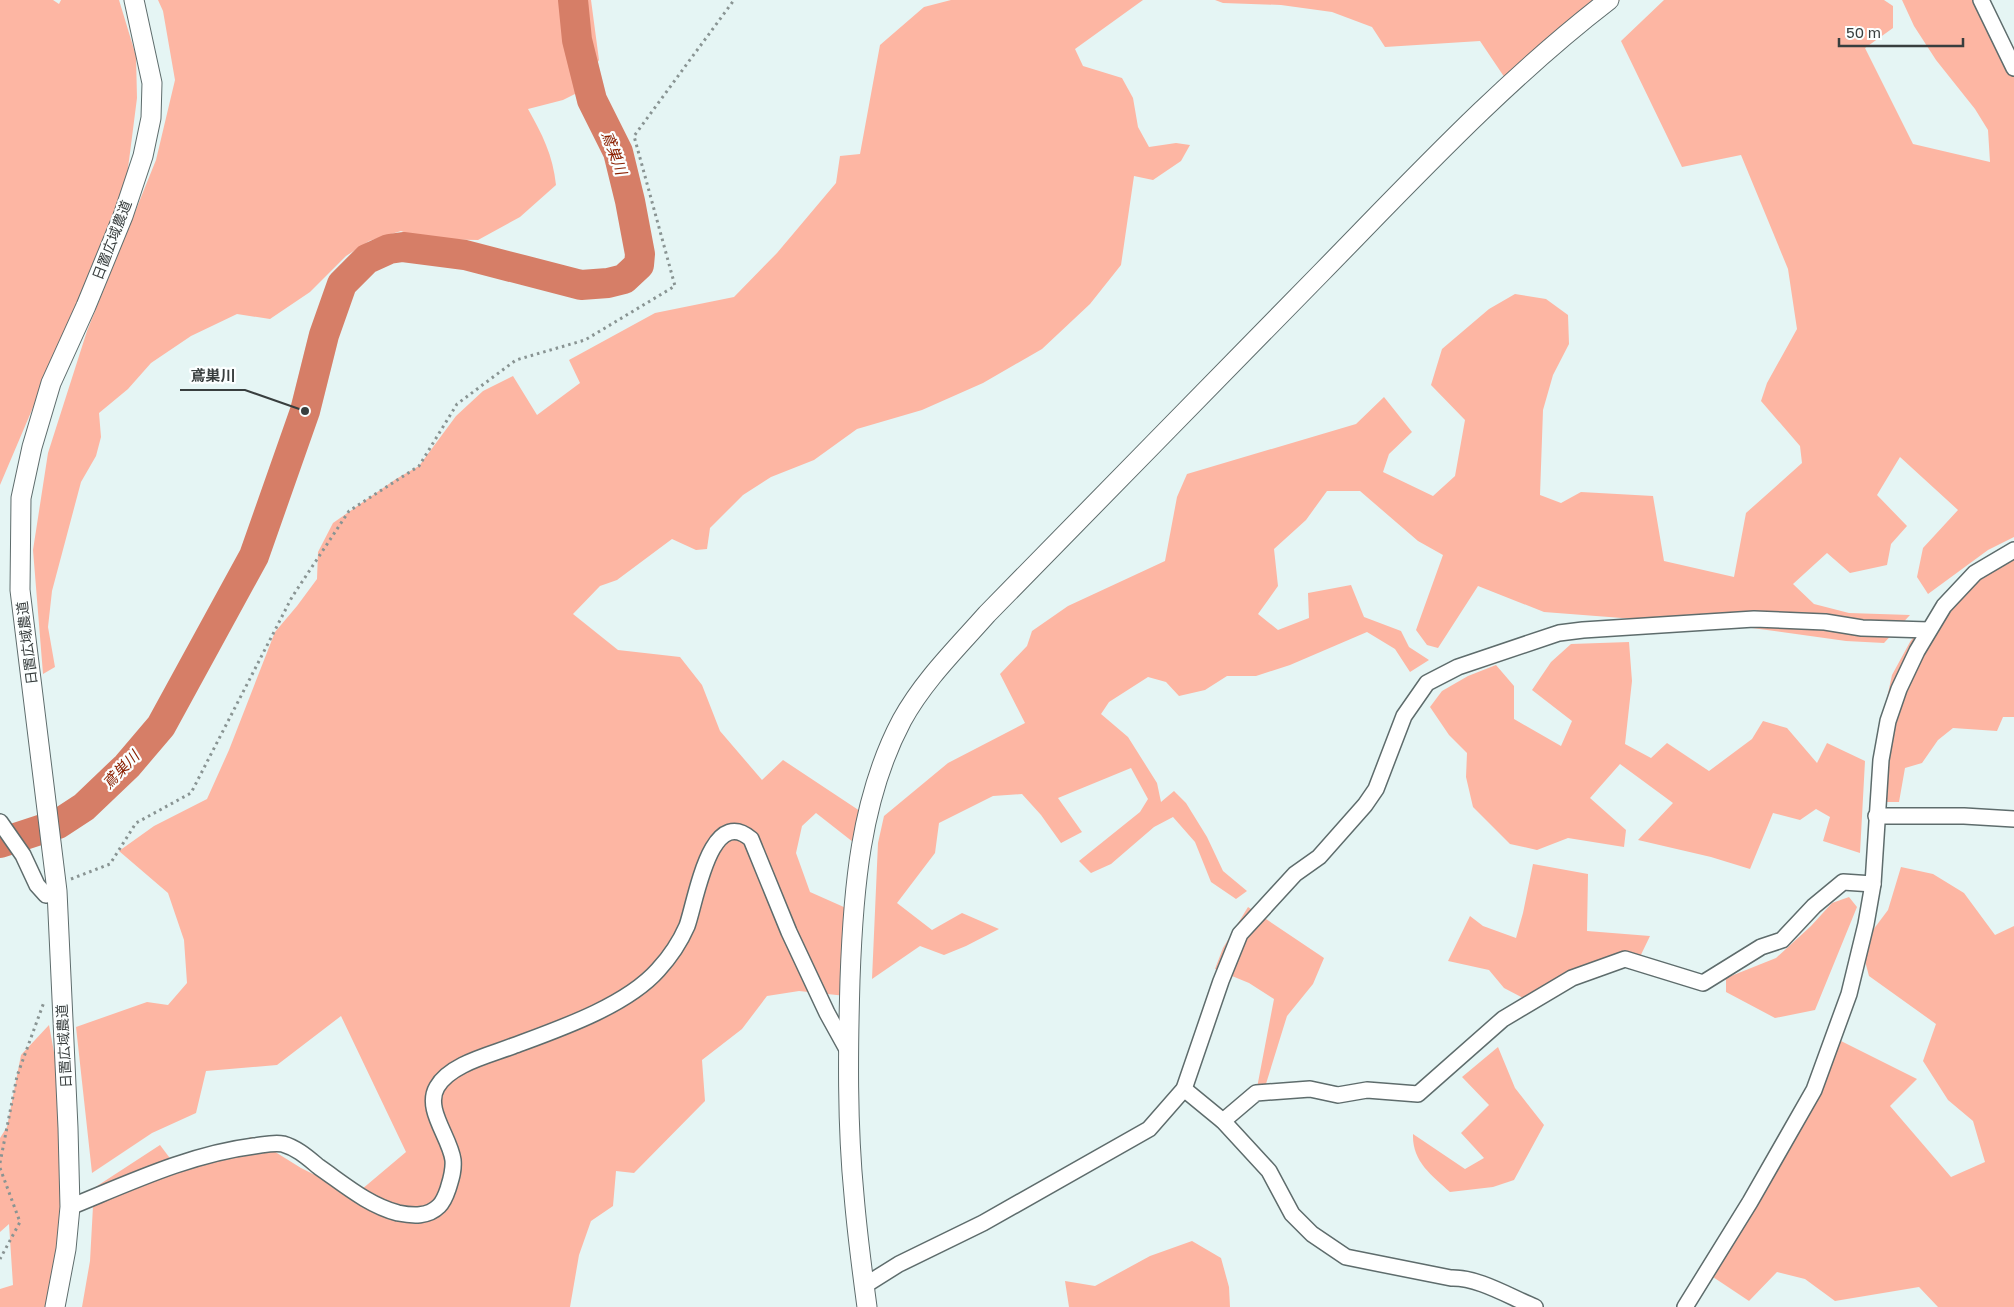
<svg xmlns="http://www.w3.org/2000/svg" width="2014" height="1307" font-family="'Golos Text','Noto Sans JP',sans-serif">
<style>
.green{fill:#fdb6a3}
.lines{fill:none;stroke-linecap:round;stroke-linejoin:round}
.river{stroke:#d67e67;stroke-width:30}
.minor-casing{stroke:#5e6c6c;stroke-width:18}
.tertiary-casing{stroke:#5e6c6c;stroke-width:21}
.path{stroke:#899493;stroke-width:3;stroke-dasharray:2.5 4;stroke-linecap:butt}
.minor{stroke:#fff;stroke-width:15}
.tertiary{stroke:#fff;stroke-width:19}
.labels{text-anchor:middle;stroke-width:4.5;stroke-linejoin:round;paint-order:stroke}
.street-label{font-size:14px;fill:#383e3e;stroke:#fcffff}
.water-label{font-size:15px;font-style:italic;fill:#8c2203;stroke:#fcffff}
.leader{fill:none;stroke:#383e3e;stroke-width:2}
.callout-dot{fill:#383e3e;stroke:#fcffff;stroke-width:2}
.callout-label{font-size:15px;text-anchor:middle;font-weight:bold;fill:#383e3e;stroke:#fcffff;stroke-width:4.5;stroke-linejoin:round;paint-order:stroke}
</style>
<rect width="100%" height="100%" fill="#e5f5f4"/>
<g class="green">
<polygon points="0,0 53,0 59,4 61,0 119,0 136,56 137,98 127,176 111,224 0,485"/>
<path d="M 158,0 L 591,0 L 599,60 L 577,93 L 563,100 L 528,109 C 542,134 553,155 556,185 L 520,217 L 478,240 L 422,239 L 401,231 L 369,241 L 346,256 L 310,292 L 270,319 L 237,314 L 191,336 L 151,363 L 128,389 L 99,413 L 101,437 L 96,456 L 81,482 L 52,591 L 48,627 L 55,667 L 43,674 L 33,550 L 48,453 L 87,331 L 156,160 L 175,80 L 163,11 Z"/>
<polygon points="951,0 1143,0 1075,49 1083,66 1122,78 1133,98 1138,127 1149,147 1176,143 1190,145 1181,161 1153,180 1134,176 1121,265 1090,304 1042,349 983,383 922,410 857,429 814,460 771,477 743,495 710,528 707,549 696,550 672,539 617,580 600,586 573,614 618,650 680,657 702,685 720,731 762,780 783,760 866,815 853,842 816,813 802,826 796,853 810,892 846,908 846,996 799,991 767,996 742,1029 702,1060 705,1101 634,1173 616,1171 613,1206 591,1221 579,1255 570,1307 82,1307 90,1261 94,1188 160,1145 178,1169 251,1137 301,1168 355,1195 406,1152 341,1016 277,1065 206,1071 196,1113 152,1133 92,1173 76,1027 147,1002 168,1005 187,983 184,940 168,893 119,851 154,826 207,799 229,750 275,632 297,606 317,579 318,552 333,523 396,479 419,466 456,416 483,391 513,376 537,415 580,383 569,360 655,313 734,297 777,253 836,183 840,156 860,154 880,45 924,7"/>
<polygon points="1215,0 1620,0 1509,84 1480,41 1385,47 1372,27 1332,12 1281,5 1223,3"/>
<polygon points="1664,0 1884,0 1893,6 1893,28 1865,48 1913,144 1990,162 1988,130 1975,109 1936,60 1914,26 1902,0 1984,0 2014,67 2014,537 1988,550 1928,594 1917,577 1923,548 1958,510 1900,457 1877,495 1907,526 1891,544 1887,565 1850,573 1827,553 1793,584 1814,604 1849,613 1910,615 1884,643 1846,641 1752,628 1544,612 1478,586 1438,648 1427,645 1416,630 1443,555 1418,541 1360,491 1327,491 1306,520 1274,549 1278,586 1258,614 1278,630 1309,618 1308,593 1351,585 1364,617 1401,631 1409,647 1429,660 1410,672 1395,649 1367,632 1290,665 1256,676 1227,676 1205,690 1179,696 1166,682 1148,677 1109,702 1101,714 1128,737 1157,783 1161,802 1174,791 1186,803 1207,837 1223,871 1247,891 1236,899 1211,882 1195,842 1173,817 1154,827 1111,864 1091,873 1079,861 1140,812 1148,799 1131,768 1058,798 1082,832 1061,843 1041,815 1022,794 993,796 939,823 935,853 897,903 932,930 962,913 999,929 966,946 944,955 920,946 872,979 878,843 884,816 948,763 1025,723 1000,674 1027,646 1032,631 1068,606 1165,561 1177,497 1187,474 1356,424 1384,397 1412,432 1389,454 1383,472 1433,496 1455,476 1465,420 1431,385 1442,349 1489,309 1515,294 1546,299 1568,315 1569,344 1553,375 1543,410 1540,495 1561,503 1581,492 1653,496 1664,561 1734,577 1746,513 1802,463 1800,446 1761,401 1767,383 1797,329 1788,269 1741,155 1682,167 1621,41"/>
<polygon points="2014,556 2014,717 2003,717 1997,731 1953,728 1938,740 1922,763 1905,768 1899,802 1886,802 1880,730 1892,675 1910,642 1932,611"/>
<polygon points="1629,642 1632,681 1625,744 1651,758 1667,743 1709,771 1752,739 1763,721 1787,728 1817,763 1827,743 1865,761 1860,853 1823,841 1830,817 1816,809 1800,820 1773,813 1750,869 1711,857 1638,840 1673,803 1620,764 1590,798 1626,830 1624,847 1568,838 1537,850 1510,844 1473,807 1466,777 1467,753 1449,735 1430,707 1442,691 1468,676 1496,665 1514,686 1514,719 1561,746 1572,721 1532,690 1551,662 1571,644"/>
<polygon points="1533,864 1588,874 1587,931 1650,936 1637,963 1525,999 1504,988 1489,970 1448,961 1470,916 1483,926 1516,938 1523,913"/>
<polygon points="1901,867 1933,874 1964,893 1995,935 2014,926 2014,1307 1938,1307 1919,1287 1835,1301 1805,1279 1777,1272 1749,1301 1707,1273 1839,1040 1917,1079 1890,1106 1951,1177 1985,1162 1973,1121 1948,1100 1923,1061 1936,1024 1869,976 1865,961 1873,930 1888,910"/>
<polygon points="1849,897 1857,907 1815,1010 1775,1018 1726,992 1726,978 1776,958 1811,926 1832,903"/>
<polygon points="1248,907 1324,958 1313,984 1287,1016 1265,1087 1256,1093 1274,999 1249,983 1215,969 1223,948"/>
<polygon points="49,1025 78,1183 75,1255 64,1307 0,1307 0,1289 13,1285 9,1224 0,1232 0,1138 7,1127 21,1055"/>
<path d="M 1498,1047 L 1515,1088 L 1544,1125 L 1514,1180 L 1493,1187 L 1450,1192 C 1431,1175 1412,1161 1413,1134 L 1465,1169 L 1484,1158 L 1461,1133 L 1489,1105 L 1462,1077 Z"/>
<polygon points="1192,1241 1221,1258 1229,1287 1230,1307 1069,1307 1065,1281 1095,1286 1150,1256"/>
</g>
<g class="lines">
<polyline class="river" points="0,843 58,824 84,807 127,766 161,726 254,556 305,411 324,335 342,284 367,259 389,249 403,247 465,255 581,285 608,283 624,279 639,265 640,254 630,201 618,152 592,100 577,40 573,0"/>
<defs>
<g id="minor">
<polyline points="1981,0 2014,68"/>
<polyline points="1876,816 1964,816 2014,819"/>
<polyline points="0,822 23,855 37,885 46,895 57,891"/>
<path d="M 1184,1089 L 1223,1121 L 1269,1171 L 1292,1214 L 1312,1234 L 1346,1257 L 1451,1278 C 1478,1277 1510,1297 1535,1307"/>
<polyline points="1223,1121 1256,1093 1310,1089 1338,1095 1367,1090 1418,1094 1503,1019 1572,978 1625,959 1703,983 1761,947 1782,940 1814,906 1843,882 1873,884"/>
<path d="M 70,1207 C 129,1183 190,1154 254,1146 C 263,1145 274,1142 283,1144 C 297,1148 308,1158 319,1167 C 345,1185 368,1205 398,1213 C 413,1216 428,1217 439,1206 C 444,1201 446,1195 448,1189 C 451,1179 454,1171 453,1160 C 450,1137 424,1109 437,1087 C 450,1064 490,1055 513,1046 C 559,1029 626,1006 658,970 C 670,957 680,942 687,926 C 696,901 710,804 751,839 L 789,932 L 827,1013 L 848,1051"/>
<polyline points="864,1286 899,1264 983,1223 1149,1129 1184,1089 1221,981 1240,934 1295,874 1319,857 1365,805 1376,789 1404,716 1427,683 1458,667 1559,633 1583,630 1754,619 1825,622 1862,628 1929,630"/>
<polyline points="1685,1307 1750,1202 1814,1090 1849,994 1866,924 1873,884 1881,760 1888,721 1899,689 1917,651 1944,606 1975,573 2014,550"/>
</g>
<g id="tertiary">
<polyline points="55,1307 66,1249 70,1207 68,1128 57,891 20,590 21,498 32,447 51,383 86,306 123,216 143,156 151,118 152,83 134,0"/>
<path d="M 867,1307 C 862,1270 857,1232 854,1195 C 847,1124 848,1050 850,980 C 853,892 860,799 902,720 C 924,680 957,648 987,614 C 1099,500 1210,386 1322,272 C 1414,178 1505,80 1609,0"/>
</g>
</defs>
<use href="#minor" class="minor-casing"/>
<use href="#tertiary" class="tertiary-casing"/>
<g class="path">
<polyline points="71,879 110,864 136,823 191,793 292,597 349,511 419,466 457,404 516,360 585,340 675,286 634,136 734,0"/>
<polyline points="0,1163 17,1076 44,1002"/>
<polyline points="0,1168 20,1222 0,1259"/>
</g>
<use href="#minor" class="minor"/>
<use href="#tertiary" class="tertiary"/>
</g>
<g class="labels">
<g class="street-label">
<text transform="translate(112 240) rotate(-69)" y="5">日置広域農道</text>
<text transform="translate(27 643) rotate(-97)" y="5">日置広域農道</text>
<text transform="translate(64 1046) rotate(-93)" y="5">日置広域農道</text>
</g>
<g class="water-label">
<text transform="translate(614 153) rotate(70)" y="5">鳶巣川</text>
<text transform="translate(121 770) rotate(-46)" y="5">鳶巣川</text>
</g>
</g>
<path class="leader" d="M305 411L245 390H180"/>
<circle class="callout-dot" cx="305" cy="411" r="5"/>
<g class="callout-label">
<text x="213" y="381">鳶巣川</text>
</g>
<path d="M1839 38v8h124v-8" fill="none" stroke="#383e3e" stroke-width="2.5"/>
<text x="1846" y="38" font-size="15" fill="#383e3e" stroke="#fcffff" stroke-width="4" paint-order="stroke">50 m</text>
</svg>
